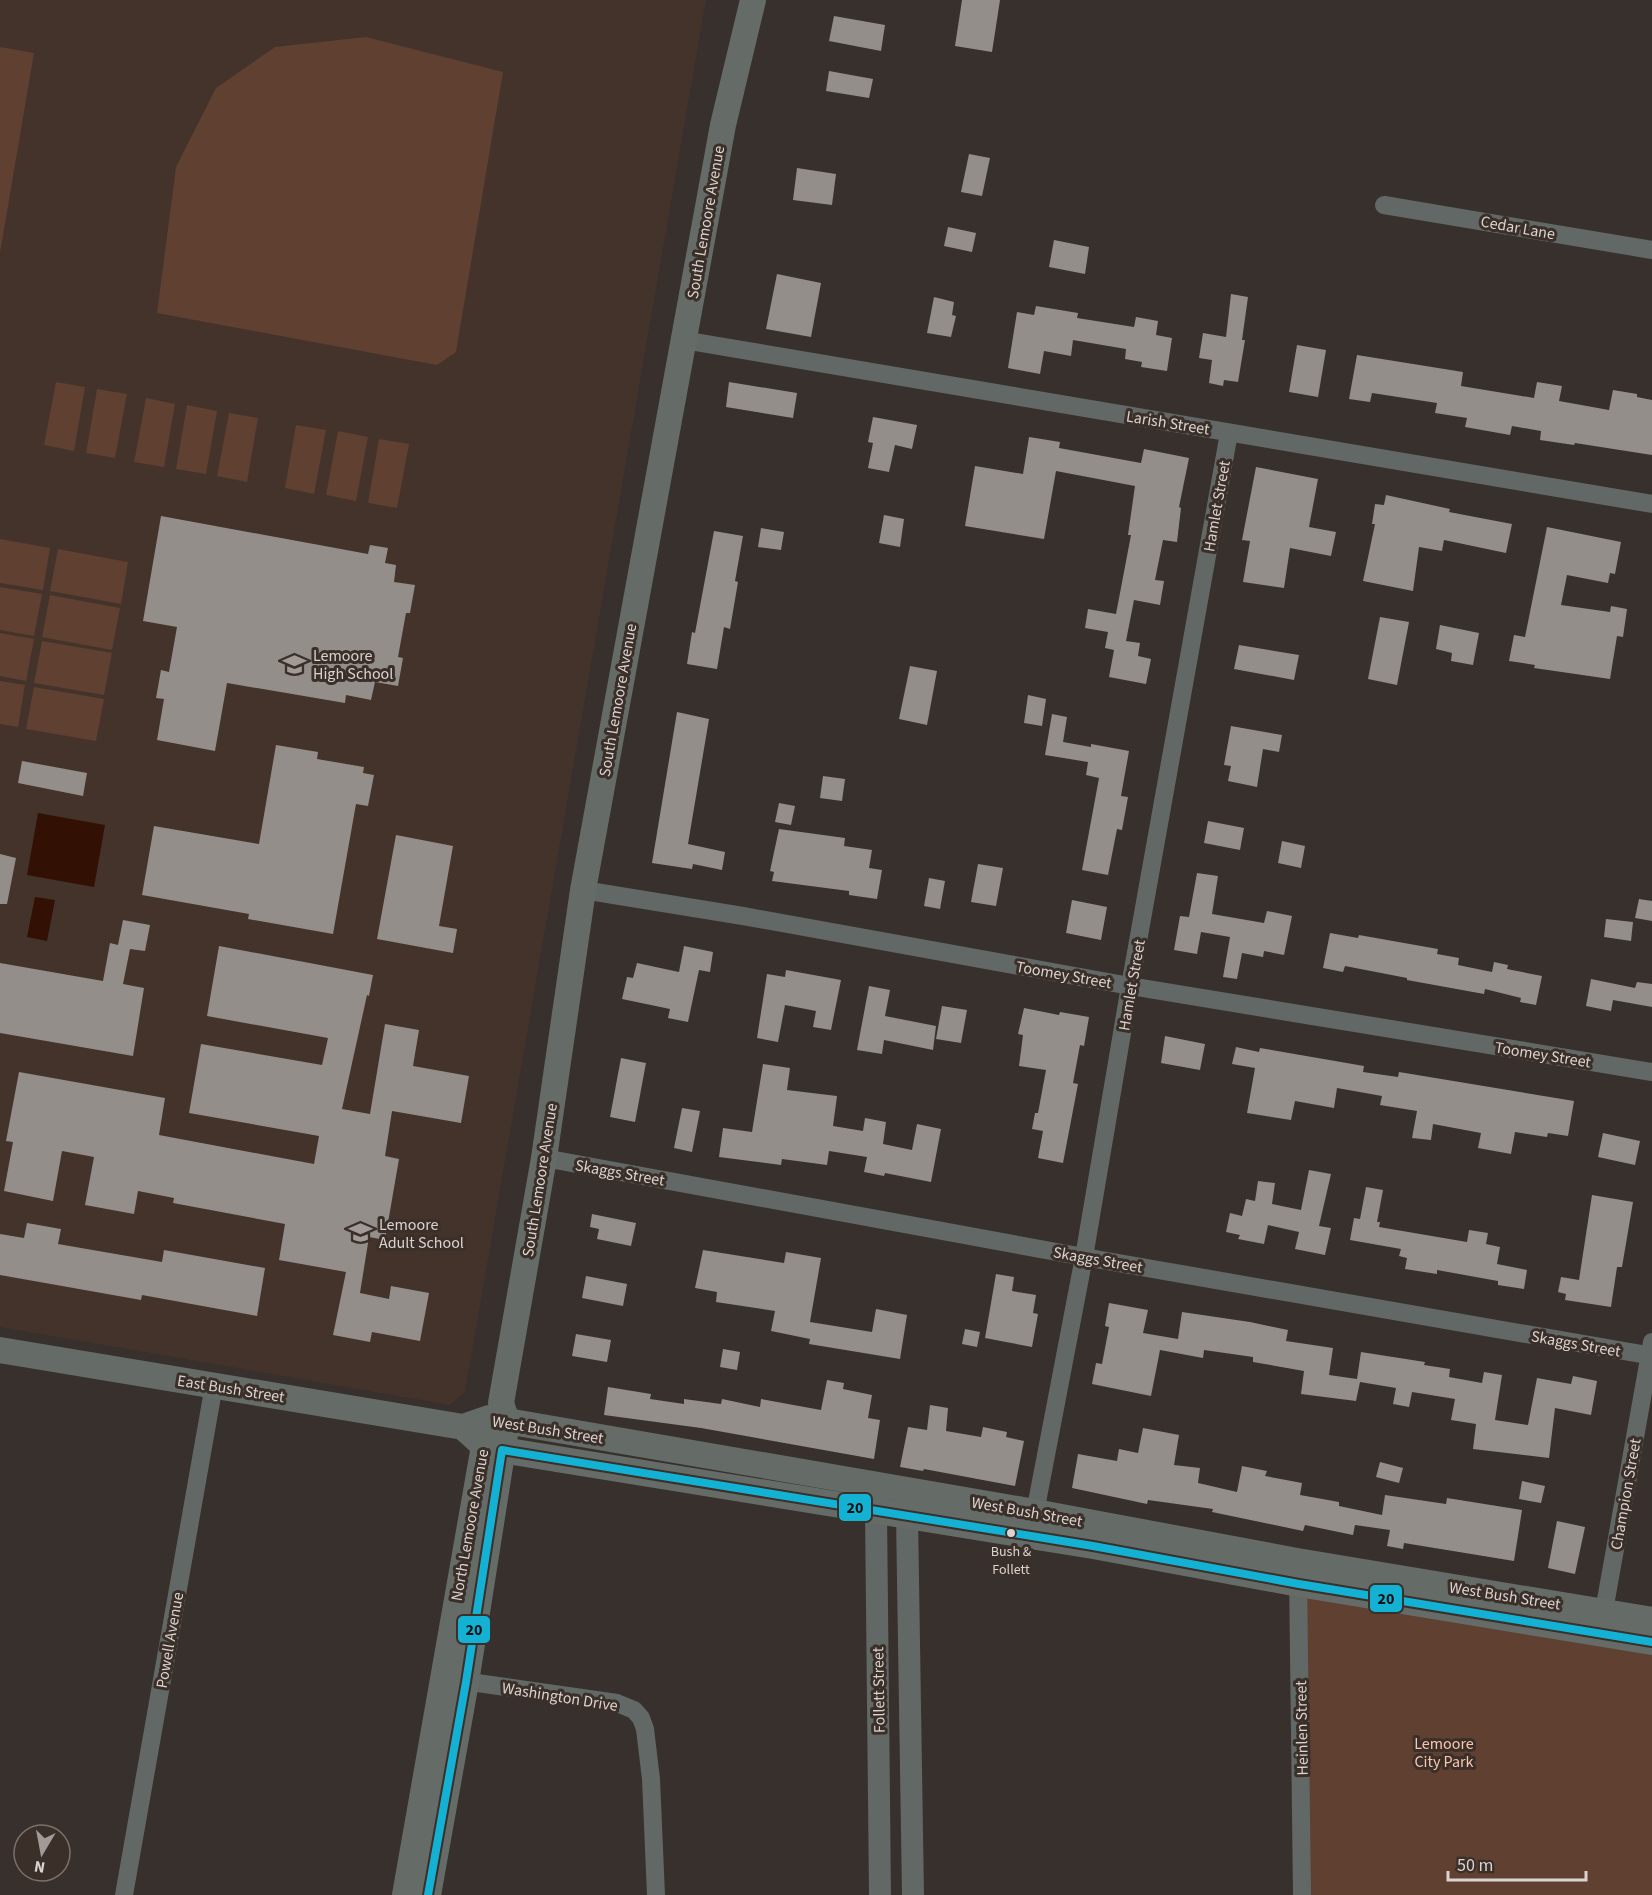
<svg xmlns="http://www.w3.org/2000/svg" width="1652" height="1895" font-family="'Source Sans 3',sans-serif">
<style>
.built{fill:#43332a}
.green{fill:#5f4031}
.water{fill:#321104}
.building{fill:#948e8b}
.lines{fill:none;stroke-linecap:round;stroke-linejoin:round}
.minor{stroke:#626865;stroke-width:18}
.tertiary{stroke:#626865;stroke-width:22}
.secondary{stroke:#656b67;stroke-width:26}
.bus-1-casing{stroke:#3b2f29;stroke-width:12}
.bus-1{stroke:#13b2d5;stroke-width:8}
.bus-dot{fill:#dbd3cf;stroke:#3b2f29;stroke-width:2}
.labels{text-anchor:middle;stroke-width:6;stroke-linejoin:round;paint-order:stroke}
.bus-label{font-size:14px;fill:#dbd3cf;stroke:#3b2f29}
.street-label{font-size:16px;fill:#dbd3cf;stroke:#3b2f29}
.poi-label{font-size:16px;fill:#dbd3cf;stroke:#3b2f29;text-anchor:start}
.park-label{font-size:16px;fill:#f9c6ae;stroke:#3b2f29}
.line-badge{stroke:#3b2f29;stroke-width:2}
.pale-badge-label{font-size:16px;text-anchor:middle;font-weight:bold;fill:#111}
</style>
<rect width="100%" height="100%" fill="#37302d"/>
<polygon class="built" points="0,0 706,0 465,1392 450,1405 0,1327"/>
<g class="green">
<polygon points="366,37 503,72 456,352 437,365 157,313 176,167 216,88 275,47"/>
<polygon points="0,47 34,53 0,253"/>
<polygon points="56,382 85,387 74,451 44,445"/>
<polygon points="97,389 127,394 115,458 86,453"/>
<polygon points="146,398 175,404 164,467 134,462"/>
<polygon points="187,405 217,411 206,474 176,469"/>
<polygon points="229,413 258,418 247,482 217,476"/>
<polygon points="296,425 326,430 314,494 285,488"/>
<polygon points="338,431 368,437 356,501 326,495"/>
<polygon points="379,439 409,444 397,508 368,503"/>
<polygon points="0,539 50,548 43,590 0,583"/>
<polygon points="58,549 128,562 121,604 50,591"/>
<polygon points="0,587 42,594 34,636 0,630"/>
<polygon points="50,595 120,608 112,650 42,637"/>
<polygon points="0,633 34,639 26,681 0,676"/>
<polygon points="42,641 112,653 104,695 34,683"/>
<polygon points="0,681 25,685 18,727 0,724"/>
<polygon points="34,687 104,699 96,741 26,729"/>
<polygon points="1299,1584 1652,1642 1652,1895 1302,1895"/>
</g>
<g class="water">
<polygon points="38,813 105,825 94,887 27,875"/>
<polygon points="35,897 55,900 47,941 27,937"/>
</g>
<g class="building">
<polygon points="962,0 1000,0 992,52 955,46"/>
<polygon points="834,16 885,25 881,51 829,41"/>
<polygon points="829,71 873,79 869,98 826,91"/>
<polygon points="969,154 990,158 982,196 961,192"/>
<polygon points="797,168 836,174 832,205 793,200"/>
<polygon points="948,227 976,233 972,252 944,246"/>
<polygon points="1054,240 1089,247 1085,274 1049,267"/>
<polygon points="777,274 821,283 811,337 766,329"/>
<polygon points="1231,294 1248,297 1242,340 1245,340 1238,382 1224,380 1223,386 1209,383 1212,360 1199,358 1203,333 1226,337"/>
<polygon points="934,297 954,302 952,315 956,316 951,337 927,333"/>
<polygon points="1036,306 1078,313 1077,318 1134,327 1136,317 1158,321 1156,335 1172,338 1167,371 1141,367 1142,362 1125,359 1126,349 1073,340 1071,356 1044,351 1040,374 1008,368 1017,312 1034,315"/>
<polygon points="1297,345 1326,350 1318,397 1289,392"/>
<polygon points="1357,355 1463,372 1461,386 1534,398 1537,382 1562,386 1559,401 1609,410 1613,390 1637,394 1637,397 1652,400 1652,455 1575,443 1574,445 1540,440 1541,431 1512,426 1510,435 1465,427 1467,418 1435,413 1437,403 1372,393 1370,402 1349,399"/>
<polygon points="729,382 797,393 793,418 726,407"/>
<polygon points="873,417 917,425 912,449 895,445 889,472 868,468 873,443 868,442"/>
<polygon points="1029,437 1060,442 1059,448 1141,463 1144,449 1189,458 1179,507 1181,508 1177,542 1163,540 1155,580 1164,581 1160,605 1134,600 1126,641 1140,643 1138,656 1151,659 1146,684 1109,677 1114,650 1105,648 1108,632 1085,628 1088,609 1116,614 1131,535 1128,535 1135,486 1056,471 1044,539 965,526 975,466 1023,474"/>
<polygon points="1256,467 1318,479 1309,527 1336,532 1331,556 1290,548 1284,588 1243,582 1250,541 1242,540"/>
<polygon points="1386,495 1450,509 1449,512 1512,524 1506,553 1444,540 1442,551 1419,547 1413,591 1363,581 1375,524 1372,524 1375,504 1384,505"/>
<polygon points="884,515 904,519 900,547 879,543"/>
<polygon points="161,516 368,554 370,545 388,548 385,563 396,565 394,582 415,585 410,613 406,613 398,657 403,658 398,686 375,682 371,700 346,695 345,703 227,683 215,751 157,740 164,699 156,698 161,670 169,672 177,627 143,621"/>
<polygon points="1547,527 1621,542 1615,574 1610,573 1608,583 1567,575 1561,605 1610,612 1611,606 1627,609 1623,637 1617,636 1610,679 1534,668 1535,665 1509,661 1514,635 1525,637"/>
<polygon points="761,528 784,532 781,550 758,547"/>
<polygon points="714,531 743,536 735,581 738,582 730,629 724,627 717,669 687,664 692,632 695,633"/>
<polygon points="1380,617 1409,622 1397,685 1368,679"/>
<polygon points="1440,625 1479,633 1473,665 1451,661 1452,653 1436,649"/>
<polygon points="1239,645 1299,655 1294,680 1234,669"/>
<polygon points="910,666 937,671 927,725 899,719"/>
<polygon points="1028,695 1046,699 1042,726 1024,723"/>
<polygon points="677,712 709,719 688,844 725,852 722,870 693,864 692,869 652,863"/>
<polygon points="1052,714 1067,717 1063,742 1091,747 1091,744 1129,751 1121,796 1128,797 1122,830 1117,829 1108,875 1082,870 1099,778 1086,775 1088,762 1045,755"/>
<polygon points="1231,726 1282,735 1279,752 1263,749 1257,787 1228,781 1231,766 1224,765"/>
<polygon points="276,745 318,752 317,759 364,767 363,773 374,775 368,806 356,804 333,934 248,919 249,914 142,895 154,826 259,844"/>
<polygon points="22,761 87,773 83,796 18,783"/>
<polygon points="823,776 845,779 842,801 820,798"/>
<polygon points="779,803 795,806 791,825 775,822"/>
<polygon points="1208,821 1244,828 1240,850 1204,843"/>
<polygon points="779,829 845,838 844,846 872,850 869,868 882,870 877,899 849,895 849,891 772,881 774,872 770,871"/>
<polygon points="396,835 453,846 439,926 457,929 453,953 377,939"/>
<polygon points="1282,841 1305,846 1301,868 1278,863"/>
<polygon points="0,854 16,858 7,904 0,904"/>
<polygon points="978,864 1003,868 996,906 971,902"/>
<polygon points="1197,873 1218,876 1212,914 1264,923 1267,911 1292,916 1284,955 1264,951 1263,957 1242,953 1237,979 1223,977 1230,937 1201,932 1197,954 1174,950 1180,916 1189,917"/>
<polygon points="929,878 945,881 940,909 924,906"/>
<polygon points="1639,899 1652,901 1652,921 1635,918"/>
<polygon points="1072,900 1107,907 1101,940 1066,933"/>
<polygon points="1606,919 1633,922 1631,941 1604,937"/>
<polygon points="123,920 150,925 145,951 130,949 123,984 144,988 133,1056 0,1033 0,963 103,981 110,943 118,945"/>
<polygon points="1330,933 1358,938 1359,935 1438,949 1437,954 1459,958 1458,965 1492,972 1494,962 1508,965 1507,969 1542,976 1536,1005 1520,1002 1521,998 1485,989 1484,994 1407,980 1407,978 1345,966 1343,972 1323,968"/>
<polygon points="219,946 373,975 369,996 367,995 342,1109 370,1114 385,1024 419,1030 413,1066 469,1076 461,1123 392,1111 385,1156 399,1159 385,1240 369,1237 360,1293 389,1299 391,1286 429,1293 420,1341 372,1332 370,1342 333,1335 346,1272 279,1260 285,1224 173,1203 174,1198 138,1191 134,1214 85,1205 94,1157 62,1151 53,1201 4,1191 13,1142 6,1141 19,1072 165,1098 159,1135 314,1164 319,1136 189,1113 201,1044 322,1065 328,1038 207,1016"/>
<polygon points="684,946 713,952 710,972 699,970 688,1022 668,1018 670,1009 622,999 627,977 633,978 637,963 679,972"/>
<polygon points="786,970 841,980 831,1030 813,1027 816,1011 785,1005 778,1042 757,1038 767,974 785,977"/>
<polygon points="1591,979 1635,988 1637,982 1652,984 1652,1007 1613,1000 1611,1011 1586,1006"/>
<polygon points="869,986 890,990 885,1016 936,1026 933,1050 884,1040 882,1054 857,1050"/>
<polygon points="942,1006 967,1010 961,1043 936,1039"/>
<polygon points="1024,1008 1059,1015 1060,1012 1089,1017 1084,1046 1080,1045 1073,1083 1078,1084 1063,1163 1038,1158 1043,1131 1032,1129 1035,1113 1038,1113 1046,1070 1019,1066 1023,1035 1018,1034"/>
<polygon points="1165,1036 1205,1044 1200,1070 1161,1063"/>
<polygon points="1236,1047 1259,1052 1260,1048 1364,1066 1363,1072 1398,1077 1399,1072 1574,1101 1568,1136 1548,1133 1547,1137 1515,1132 1511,1154 1478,1148 1481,1133 1433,1124 1431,1140 1412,1138 1417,1111 1380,1105 1382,1096 1337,1088 1334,1108 1295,1101 1291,1120 1247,1113 1255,1068 1232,1064"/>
<polygon points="621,1058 646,1063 635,1122 610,1117"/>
<polygon points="763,1064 790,1068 787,1090 837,1096 833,1126 863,1131 865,1118 886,1122 883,1144 912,1150 917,1124 941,1129 931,1182 885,1173 884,1176 864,1172 867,1157 829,1151 827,1165 782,1159 781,1165 719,1157 723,1128 752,1132"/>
<polygon points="682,1108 700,1111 692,1152 674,1148"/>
<polygon points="1603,1133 1640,1141 1635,1165 1598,1157"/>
<polygon points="1309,1170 1331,1174 1319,1226 1331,1228 1325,1255 1295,1249 1299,1232 1268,1225 1264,1244 1238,1239 1240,1235 1226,1232 1230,1213 1242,1216 1246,1199 1255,1201 1258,1181 1275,1183 1272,1204 1301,1210"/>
<polygon points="1366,1187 1383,1190 1377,1222 1380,1222 1379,1227 1467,1242 1469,1230 1488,1233 1486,1244 1500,1247 1497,1264 1527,1270 1524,1289 1498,1285 1498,1281 1437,1270 1437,1274 1405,1269 1407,1258 1399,1256 1401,1249 1350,1240 1354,1218 1360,1219"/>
<polygon points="1592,1195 1633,1202 1622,1267 1617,1267 1611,1307 1565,1300 1566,1294 1558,1292 1561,1277 1579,1280"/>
<polygon points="592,1214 636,1223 631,1246 597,1239 599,1229 590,1227"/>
<polygon points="27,1223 61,1229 58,1244 162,1262 164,1250 265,1268 257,1316 142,1295 141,1300 0,1275 0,1234 24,1238"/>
<polygon points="703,1250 784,1263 786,1252 821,1258 810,1322 872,1332 876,1309 907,1315 900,1359 809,1344 810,1339 771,1331 775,1311 716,1302 717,1292 695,1288"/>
<polygon points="996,1274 1014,1277 1012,1291 1036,1295 1033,1313 1038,1314 1032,1347 985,1338"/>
<polygon points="586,1276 627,1284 623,1306 582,1298"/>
<polygon points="1109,1303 1148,1310 1143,1333 1178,1339 1182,1312 1250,1322 1288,1330 1286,1341 1333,1348 1329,1375 1357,1379 1361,1352 1425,1362 1424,1365 1450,1369 1449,1377 1482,1383 1484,1372 1502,1375 1495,1420 1528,1425 1537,1378 1571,1384 1573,1376 1597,1381 1591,1415 1555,1408 1549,1458 1473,1449 1476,1424 1451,1420 1455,1399 1412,1392 1409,1407 1393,1404 1396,1388 1360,1382 1356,1401 1301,1394 1304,1371 1253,1362 1253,1357 1204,1350 1203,1358 1160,1350 1151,1396 1092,1384 1096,1363 1102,1364 1109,1327 1105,1326"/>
<polygon points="965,1329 980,1332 977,1347 962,1344"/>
<polygon points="576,1334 611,1340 607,1362 572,1356"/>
<polygon points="723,1349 740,1352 737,1370 720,1367"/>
<polygon points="827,1380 844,1383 843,1389 872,1395 868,1418 880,1420 874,1459 701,1428 604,1415 608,1387 651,1394 650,1399 684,1404 684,1399 721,1404 722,1399 760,1407 761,1399 821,1410"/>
<polygon points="930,1405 948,1408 946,1431 981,1437 983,1427 1007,1432 1006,1437 1024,1441 1015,1486 924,1469 923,1471 900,1467 908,1427 927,1430"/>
<polygon points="1143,1428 1179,1435 1174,1465 1200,1468 1198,1483 1237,1492 1242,1466 1267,1471 1265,1476 1302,1483 1300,1495 1339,1502 1339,1506 1382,1515 1385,1495 1446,1504 1447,1498 1522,1510 1514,1561 1404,1543 1403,1549 1387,1546 1390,1530 1355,1525 1353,1535 1305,1525 1303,1531 1212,1512 1213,1509 1148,1500 1147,1504 1072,1488 1078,1454 1117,1461 1119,1449 1138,1453"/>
<polygon points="1380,1462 1403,1468 1399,1483 1376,1477"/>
<polygon points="1522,1481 1545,1486 1541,1503 1519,1499"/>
<polygon points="1557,1521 1585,1527 1575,1574 1548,1568"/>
</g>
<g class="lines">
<g class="minor">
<polyline points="1384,205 1652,250"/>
<polyline points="683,340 1652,504"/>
<polyline points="583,890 743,916 1130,986 1652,1072"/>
<polyline points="544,1158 1084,1257 1652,1356"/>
<polyline points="1033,1523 1084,1257 1130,986 1229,433"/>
<polyline points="1298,1574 1302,1895"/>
<polyline points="1602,1622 1652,1342"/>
<polyline points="456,1680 617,1703 634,1710 641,1718 645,1729 651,1779 656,1895"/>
<polyline points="124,1895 214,1385"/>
</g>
<g class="tertiary">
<polyline points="878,1495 876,1511 880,1895"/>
<polyline points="909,1498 907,1516 913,1895"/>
</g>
<g class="secondary">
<polyline points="0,1350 463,1427 489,1418 1035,1512 1297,1561 1652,1620"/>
<polyline points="463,1427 484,1446 502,1450 1093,1546 1299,1584 1652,1642"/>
<polyline points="405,1895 487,1429"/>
<polyline points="428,1895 466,1682 507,1422 501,1403 544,1158 583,890 723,125 753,0"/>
</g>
<defs>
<polyline id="bus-1" points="428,1895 466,1682 502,1450 1093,1546 1299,1584 1652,1642"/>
</defs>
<use href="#bus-1" class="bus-1-casing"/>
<use href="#bus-1" class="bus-1"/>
</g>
<defs>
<symbol id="school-bare" viewBox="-9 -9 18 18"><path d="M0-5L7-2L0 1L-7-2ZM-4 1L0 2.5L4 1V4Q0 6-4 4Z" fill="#a29a96" stroke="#3b2f29" stroke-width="2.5" paint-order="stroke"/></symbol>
</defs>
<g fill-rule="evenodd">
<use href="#school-bare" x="278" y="648" width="33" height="33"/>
<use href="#school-bare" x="344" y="1216" width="33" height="33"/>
</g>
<circle class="bus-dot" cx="1011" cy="1533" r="5"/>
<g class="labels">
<g class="bus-label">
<text x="1011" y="1556">Bush &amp;<tspan x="1011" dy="18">Follett</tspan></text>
</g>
<g class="street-label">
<text transform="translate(705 222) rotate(-80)" y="6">South Lemoore Avenue</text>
<text transform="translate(1518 227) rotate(10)" y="6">Cedar Lane</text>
<text transform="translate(1168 422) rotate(9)" y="6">Larish Street</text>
<text transform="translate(1216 506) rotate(-80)" y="6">Hamlet Street</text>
<text transform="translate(617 700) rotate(-80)" y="6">South Lemoore Avenue</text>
<text transform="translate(1064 974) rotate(10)" y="6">Toomey Street</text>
<text transform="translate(1131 985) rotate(-80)" y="6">Hamlet Street</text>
<text transform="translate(1543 1054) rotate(9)" y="6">Toomey Street</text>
<text transform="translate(620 1172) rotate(10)" y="6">Skaggs Street</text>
<text transform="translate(539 1180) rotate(-81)" y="6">South Lemoore Avenue</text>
<text transform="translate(1098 1259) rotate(10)" y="6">Skaggs Street</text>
<text transform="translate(1576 1343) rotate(10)" y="6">Skaggs Street</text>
<text transform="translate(231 1388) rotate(9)" y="6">East Bush Street</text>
<text transform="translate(548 1429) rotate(9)" y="6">West Bush Street</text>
<text transform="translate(1625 1494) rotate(-80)" y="6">Champion Street</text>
<text transform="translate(1027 1511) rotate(10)" y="6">West Bush Street</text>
<text transform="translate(469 1525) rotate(-80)" y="6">North Lemoore Avenue</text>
<text transform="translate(1505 1595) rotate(9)" y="6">West Bush Street</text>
<text transform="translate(169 1640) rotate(-80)" y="6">Powell Avenue</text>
<text transform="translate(878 1690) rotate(-91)" y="6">Follett Street</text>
<text transform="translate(560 1696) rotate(9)" y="6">Washington Drive</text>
<text transform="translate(1301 1728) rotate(-91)" y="6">Heinlen Street</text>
</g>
<g class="poi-label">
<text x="313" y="661">Lemoore<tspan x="313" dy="18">High School</tspan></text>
<text x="379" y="1230">Lemoore<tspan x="379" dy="18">Adult School</tspan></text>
</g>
<g class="park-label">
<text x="1444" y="1749">Lemoore<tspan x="1444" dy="18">City Park</tspan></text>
</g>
</g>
<g class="line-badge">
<rect x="838" y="1493" width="34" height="29" rx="6" fill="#13b2d5"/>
<rect x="1369" y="1584" width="34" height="29" rx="6" fill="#13b2d5"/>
<rect x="457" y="1615" width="34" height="29" rx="6" fill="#13b2d5"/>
</g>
<g class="pale-badge-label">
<text x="855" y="1513">20</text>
<text x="1386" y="1604">20</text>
<text x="474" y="1635">20</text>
</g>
<g transform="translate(42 1853) rotate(190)"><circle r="28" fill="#3b2f29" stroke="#7b716b" stroke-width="1.5"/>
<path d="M0-4.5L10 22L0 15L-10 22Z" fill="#a29a96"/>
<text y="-9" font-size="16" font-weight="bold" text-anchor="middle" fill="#dbd3cf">N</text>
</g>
<path d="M1448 1871v9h138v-9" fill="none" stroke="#dbd3cf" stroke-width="3"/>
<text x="1457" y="1871" font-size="18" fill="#dbd3cf" stroke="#3b2f29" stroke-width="4.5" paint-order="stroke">50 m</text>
</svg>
